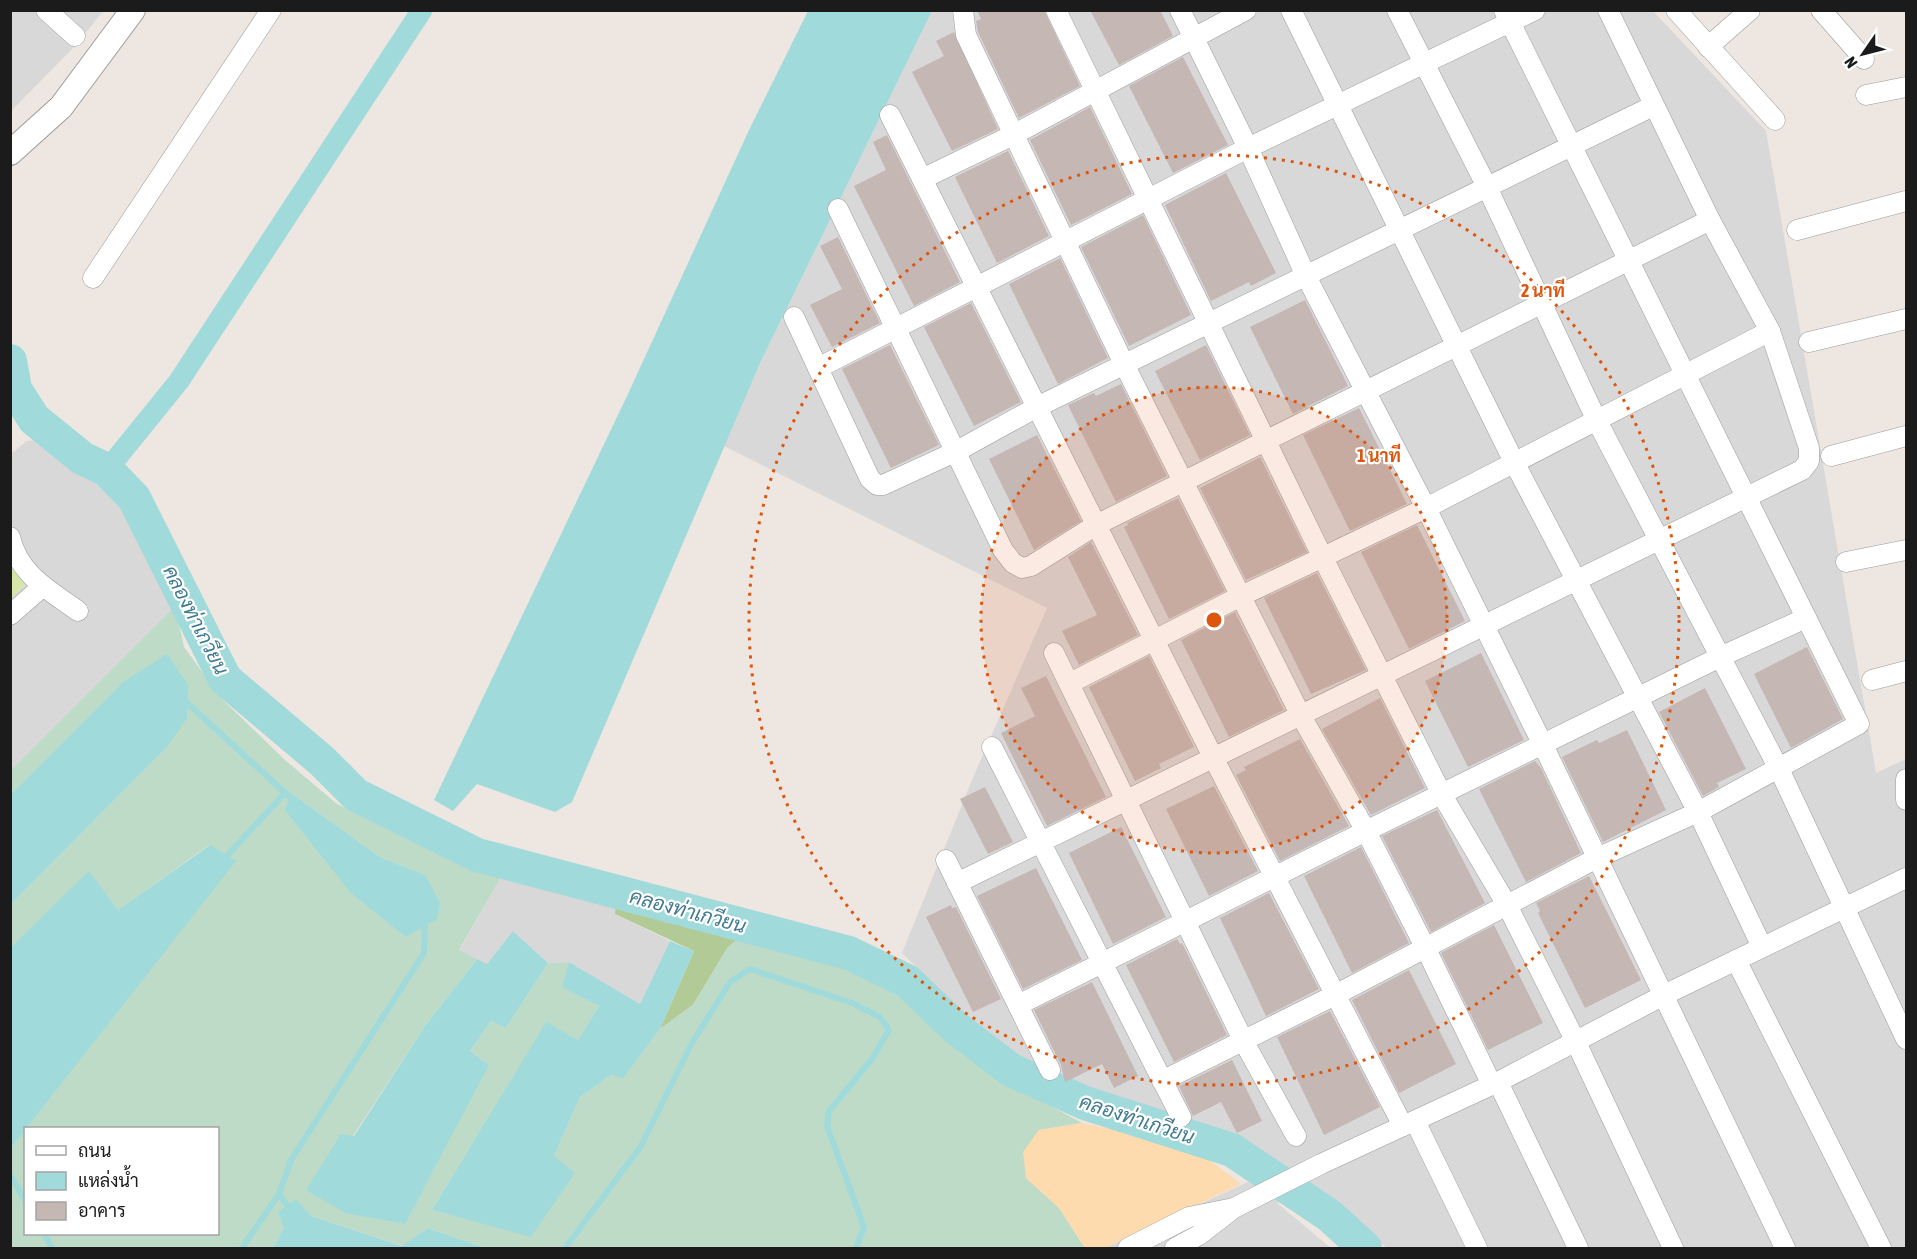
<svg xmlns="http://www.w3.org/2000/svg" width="1917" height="1259" font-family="'Asap Condensed',Sarabun,sans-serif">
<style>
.residential{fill:#d9d8d8}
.grass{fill:#d5e7a6}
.forest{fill:#b2cb96}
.wetland{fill:#bedbc7;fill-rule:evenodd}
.sand{fill:#fddbae}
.water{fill:#a1dada}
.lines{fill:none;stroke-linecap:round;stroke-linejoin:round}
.stream{stroke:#a1dada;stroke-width:6}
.canal{stroke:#a1dada;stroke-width:21}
.river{stroke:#a1dada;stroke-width:34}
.building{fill:#c4b7b4}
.minor-casing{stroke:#9c9c9c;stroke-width:21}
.tertiary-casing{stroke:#9c9c9c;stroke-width:26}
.minor{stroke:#fff;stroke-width:20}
.tertiary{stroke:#fff;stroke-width:24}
.ring{fill:none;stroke:#de560d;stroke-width:3;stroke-dasharray:3 6}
.labels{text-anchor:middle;stroke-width:4.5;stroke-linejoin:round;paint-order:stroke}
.water-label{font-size:20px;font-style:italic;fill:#417b91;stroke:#fff}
.centre{fill:#de560d;stroke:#fff;stroke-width:3}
.ring-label{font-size:18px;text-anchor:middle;font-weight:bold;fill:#de560d;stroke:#fff;stroke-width:4.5;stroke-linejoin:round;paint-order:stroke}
</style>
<rect width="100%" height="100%" fill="#ede6e1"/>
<g class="residential">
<polygon points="11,11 103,11 76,45 11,111"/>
<polygon points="932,11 1653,11 1766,131 1876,773 1906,759 1906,1248 1387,1248 1313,1189 1277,1203 1331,1248 1105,1248 1280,1167 1241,1146 1121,1109 1048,1080 973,1022 902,953 972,780 1047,608 724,446 761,361"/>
<polygon points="39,440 119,492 174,593 175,606 11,770 10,598 25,585 11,566 11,454 27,441"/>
<polygon points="504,872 616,895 615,914 670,941 640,1004 569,962 548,963 513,931 487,964 459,951"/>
</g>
<polygon class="grass" points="10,566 25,585 11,598 10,598"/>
<polygon class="forest" points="616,895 726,928 737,940 728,947 693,1005 660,1029 694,951 615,914"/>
<path class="wetland" d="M 175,606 L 184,647 L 222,699 L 285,760 L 337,804 L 411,841 L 504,872 L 459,950 L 477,959 L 425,1026 L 353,1136 L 306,1190 L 489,1065 L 470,1051 L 491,1021 L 506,1028 L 548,963 L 569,962 L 563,987 L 599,1006 L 578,1040 L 546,1023 L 432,1210 L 531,1236 L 554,1156 L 580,1097 L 611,1075 L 623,1077 L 660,1029 L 693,1005 L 728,947 L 737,940 L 875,975 L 914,999 L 995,1076 L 1082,1123 L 1039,1130 L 1026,1178 L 1059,1208 L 1085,1248 L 485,1248 L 428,1228 L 403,1246 L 311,1216 L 284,1228 L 273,1248 L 11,1248 L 11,1148 L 235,861 L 209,845 L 118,910 L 89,872 L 11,947 L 11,904 L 167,747 L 122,683 L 11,794 L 11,770 ZM 291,793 L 380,857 L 425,875 L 406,936 ZM 26,1128 L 218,1128 L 218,1234 L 26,1234 Z"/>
<polygon class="sand" points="1082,1123 1172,1142 1204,1156 1241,1184 1105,1248 1085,1248 1059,1208 1026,1178 1023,1152 1039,1130"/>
<g class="water">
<polygon points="808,11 932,11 761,361 572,802 555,812 477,784 453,811 434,800 628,394 749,130"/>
<polygon points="167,654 188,685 187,718 167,747 11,904 11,794 122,683"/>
<polygon points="291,793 380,857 425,875 440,903 437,919 406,937 351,893 285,810"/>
<polygon points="210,845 236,861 11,1148 11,947 89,871 118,910"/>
<polygon points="513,931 548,963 506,1028 491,1021 470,1051 489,1065 405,1224 345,1213 306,1190 341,1134 354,1136 425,1026 477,959 487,964"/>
<polygon points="670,941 694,951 660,1029 623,1078 611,1075 580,1097 554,1156 575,1173 531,1237 432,1210 546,1022 578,1040 599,1006 562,987 569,962 640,1004"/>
<polygon points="296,1199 311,1216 402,1246 428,1228 485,1248 273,1248 284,1228 278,1212"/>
</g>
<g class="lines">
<g class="stream">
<polyline points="183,699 295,802"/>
<polyline points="222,861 285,793"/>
<polyline points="10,1175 26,1202"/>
<polyline points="292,1212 279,1194 291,1160 424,953 425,919"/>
<polyline points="44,1234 52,1248"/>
<polyline points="242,1248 279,1194"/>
<polyline points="565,1248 641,1146 692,1043 730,982 750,969 852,1003 880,1017 889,1030 872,1059 829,1111 827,1126 864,1227 856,1248"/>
</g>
<polyline class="canal" points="107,470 179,381 422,10"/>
<polyline class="river" points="10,361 15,389 34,419 82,458 107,470 134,498 225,679 322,761 356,795 477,855 849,953 907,981 956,1028 1011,1070 1085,1103 1232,1150 1330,1216 1365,1248"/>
</g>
<g class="building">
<polygon points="977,10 1044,10 1080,86 1019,118 978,32 976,21 981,19"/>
<polygon points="1090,10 1160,10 1173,36 1119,65"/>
<polygon points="954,32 998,129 952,151 912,72 944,56 936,41"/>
<polygon points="1183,57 1228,145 1173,173 1129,86"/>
<polygon points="1090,107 1132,194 1071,225 1030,140"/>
<polygon points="887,135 960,282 914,306 854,186 886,170 873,142"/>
<polygon points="1008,151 1049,236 997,263 955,177"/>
<polygon points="1226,173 1276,273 1251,286 1249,282 1211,301 1165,205"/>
<polygon points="1143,215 1191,315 1129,346 1081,247"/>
<polygon points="838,237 880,323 832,347 810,305 842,289 820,246"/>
<polygon points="1060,258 1108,358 1058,384 1009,284"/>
<polygon points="1305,300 1348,386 1293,414 1250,327"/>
<polygon points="971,303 1021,402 974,426 924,327"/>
<polygon points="890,345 939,445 891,468 842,369"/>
<polygon points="1206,345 1250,435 1200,460 1155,371"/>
<polygon points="1121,384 1167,476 1116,502 1068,405 1094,393 1096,396"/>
<polygon points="1359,408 1407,504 1350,531 1303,435"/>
<polygon points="1037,435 1081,521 1034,550 989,459"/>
<polygon points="1260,457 1307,552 1246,580 1200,488"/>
<polygon points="1178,498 1225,591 1169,619 1124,527 1128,525 1127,523"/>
<polygon points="1417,525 1465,621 1409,649 1361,552"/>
<polygon points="1091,542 1138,635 1079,665 1062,631 1097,615 1068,557"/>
<polygon points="1317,573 1366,670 1311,694 1264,598"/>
<polygon points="1235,612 1284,710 1229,737 1181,640"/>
<polygon points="1807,647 1843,719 1791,748 1754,674"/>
<polygon points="1481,653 1524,740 1468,767 1425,681"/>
<polygon points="1149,656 1194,747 1159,764 1161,768 1135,781 1089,687"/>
<polygon points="1046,676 1106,797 1047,826 1001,733 1035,716 1021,688"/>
<polygon points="1705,688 1746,769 1717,783 1719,787 1703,796 1659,712"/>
<polygon points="1380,698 1425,788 1371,815 1322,729"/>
<polygon points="1627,730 1666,810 1603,842 1562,757 1597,740 1599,743"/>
<polygon points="1300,739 1349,826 1280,861 1236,775 1246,770 1244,767"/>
<polygon points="1535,761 1541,768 1581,853 1526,882 1479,789"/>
<polygon points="1214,786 1258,871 1209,896 1166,809"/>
<polygon points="985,787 1013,842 988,854 960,799"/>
<polygon points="1437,810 1485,903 1431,932 1382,836"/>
<polygon points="1121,827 1166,917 1113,944 1069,853"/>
<polygon points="1361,847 1409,943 1352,973 1304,876"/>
<polygon points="1036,868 1082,960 1023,989 977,896"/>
<polygon points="1589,876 1641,980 1585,1008 1538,913 1540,911 1536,903"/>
<polygon points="1269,893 1319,989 1266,1016 1220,918"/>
<polygon points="951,905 952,908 956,907 1001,999 973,1012 926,917"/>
<polygon points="1494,925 1543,1023 1488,1050 1441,953"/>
<polygon points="1177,939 1180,944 1182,943 1227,1035 1174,1062 1126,965"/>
<polygon points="1409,970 1456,1064 1399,1093 1352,1000"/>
<polygon points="1092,982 1138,1076 1114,1088 1102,1064 1065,1082 1061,1065 1034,1010"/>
<polygon points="1330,1011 1380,1107 1324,1135 1277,1037"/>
<polygon points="1232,1060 1262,1121 1237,1133 1221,1102 1193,1116 1179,1086"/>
</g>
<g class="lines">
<defs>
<g id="minor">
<polyline points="46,10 75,36"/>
<polyline points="963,10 966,35 1124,364 1300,714 1366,831 1425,947 1492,1085"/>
<polyline points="1056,10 1323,558 1442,795 1507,905 1575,1040 1673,1248"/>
<polyline points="1180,10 1248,148 1306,276 1426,508 1543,745 1785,1248"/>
<polyline points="1291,10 1514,462 1698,812 1762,947"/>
<polyline points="1397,10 1487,187 1597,421 1779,769 1906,1039"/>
<polyline points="1676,10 1775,120"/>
<polyline points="1821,10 1864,59"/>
<polyline points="1708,47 1750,10"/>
<polyline points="1866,95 1906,87"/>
<polyline points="890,115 1213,757 1403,1126"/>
<polyline points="922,179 1015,134 1246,10"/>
<polyline points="838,209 1003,550 1013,563 1022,568 1031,566 1096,525 1710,220"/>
<polyline points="1797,230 1906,201"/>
<polyline points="93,278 271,10"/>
<polyline points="794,317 870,479 877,485 883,485 957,451 1037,407 1653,106"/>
<polyline points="1809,342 1906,319"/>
<polyline points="818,368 1248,148 1535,10"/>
<polyline points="1831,456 1906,436"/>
<path d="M 10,537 C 19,575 49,590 78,611"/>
<polyline points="1846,562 1906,550"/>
<polyline points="10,615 42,587"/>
<polyline points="1054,653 1244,1042 1296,1136"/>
<polyline points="1872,680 1906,671"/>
<polyline points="1070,683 1241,596 1426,508 1770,331"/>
<polyline points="992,747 1181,1117"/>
<polyline points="1906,779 1906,800"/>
<polyline points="946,860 1050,1070"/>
<polyline points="957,883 1802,470 1809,461 1809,448 1770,331 1710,220 1608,10"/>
<polyline points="1736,960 1881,1248"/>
<polyline points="1018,1005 1366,831 1720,657 1806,618"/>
<polyline points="1162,1081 1337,994 1597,858 1698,812 1859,724 1504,10"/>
<polyline points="1498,1082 1578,1248"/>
<polyline points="1415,1121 1477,1248"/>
<polyline points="1128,1248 1189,1217 1229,1209"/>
<polyline points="1175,1248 1199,1235 1234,1208 1321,1164 1498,1082 1664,995 1906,878"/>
</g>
<polyline id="tertiary" points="10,153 61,107 133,10"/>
</defs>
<use href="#minor" class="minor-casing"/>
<use href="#tertiary" class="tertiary-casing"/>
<use href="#minor" class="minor"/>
<use href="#tertiary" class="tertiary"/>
</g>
<circle cx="1214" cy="620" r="233" fill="#de560d" fill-opacity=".12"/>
<g class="ring">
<circle cx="1214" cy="620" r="233"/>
<circle cx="1214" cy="620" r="465"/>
</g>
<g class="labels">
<g class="water-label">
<text transform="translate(196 620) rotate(63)" y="7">คลองท่าเกวียน</text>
<text transform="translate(688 911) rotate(15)" y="7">คลองท่าเกวียน</text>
<text transform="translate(1137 1119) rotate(18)" y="7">คลองท่าเกวียน</text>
</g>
</g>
<circle cx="1214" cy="620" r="9" class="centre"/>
<g class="ring-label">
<text x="1543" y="297">2 นาที</text>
<text x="1379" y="462">1 นาที</text>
</g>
<rect width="1917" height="1259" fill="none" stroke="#1b1b1b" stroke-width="24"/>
<rect x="24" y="1127" width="195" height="108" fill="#ffffff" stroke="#a4a4a4" stroke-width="1.5"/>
<rect x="36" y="1146" width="30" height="9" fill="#ffffff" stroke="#a4a4a4" stroke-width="1.5"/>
<text x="78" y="1157" font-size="18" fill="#1b1b1b">ถนน</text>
<rect x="36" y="1172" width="30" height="18" fill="#a1dada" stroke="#a4a4a4" stroke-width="1.5"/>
<text x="78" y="1187" font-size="18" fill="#1b1b1b">แหล่งน้ำ</text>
<rect x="36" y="1202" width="30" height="18" fill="#c4b7b4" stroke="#a4a4a4" stroke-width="1.5"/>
<text x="78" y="1217" font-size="18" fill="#1b1b1b">อาคาร</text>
<g transform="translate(1863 54) rotate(235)" stroke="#ffffff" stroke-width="4.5" paint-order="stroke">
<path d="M0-4.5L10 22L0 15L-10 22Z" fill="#1b1b1b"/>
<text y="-9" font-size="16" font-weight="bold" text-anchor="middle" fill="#1b1b1b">N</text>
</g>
</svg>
